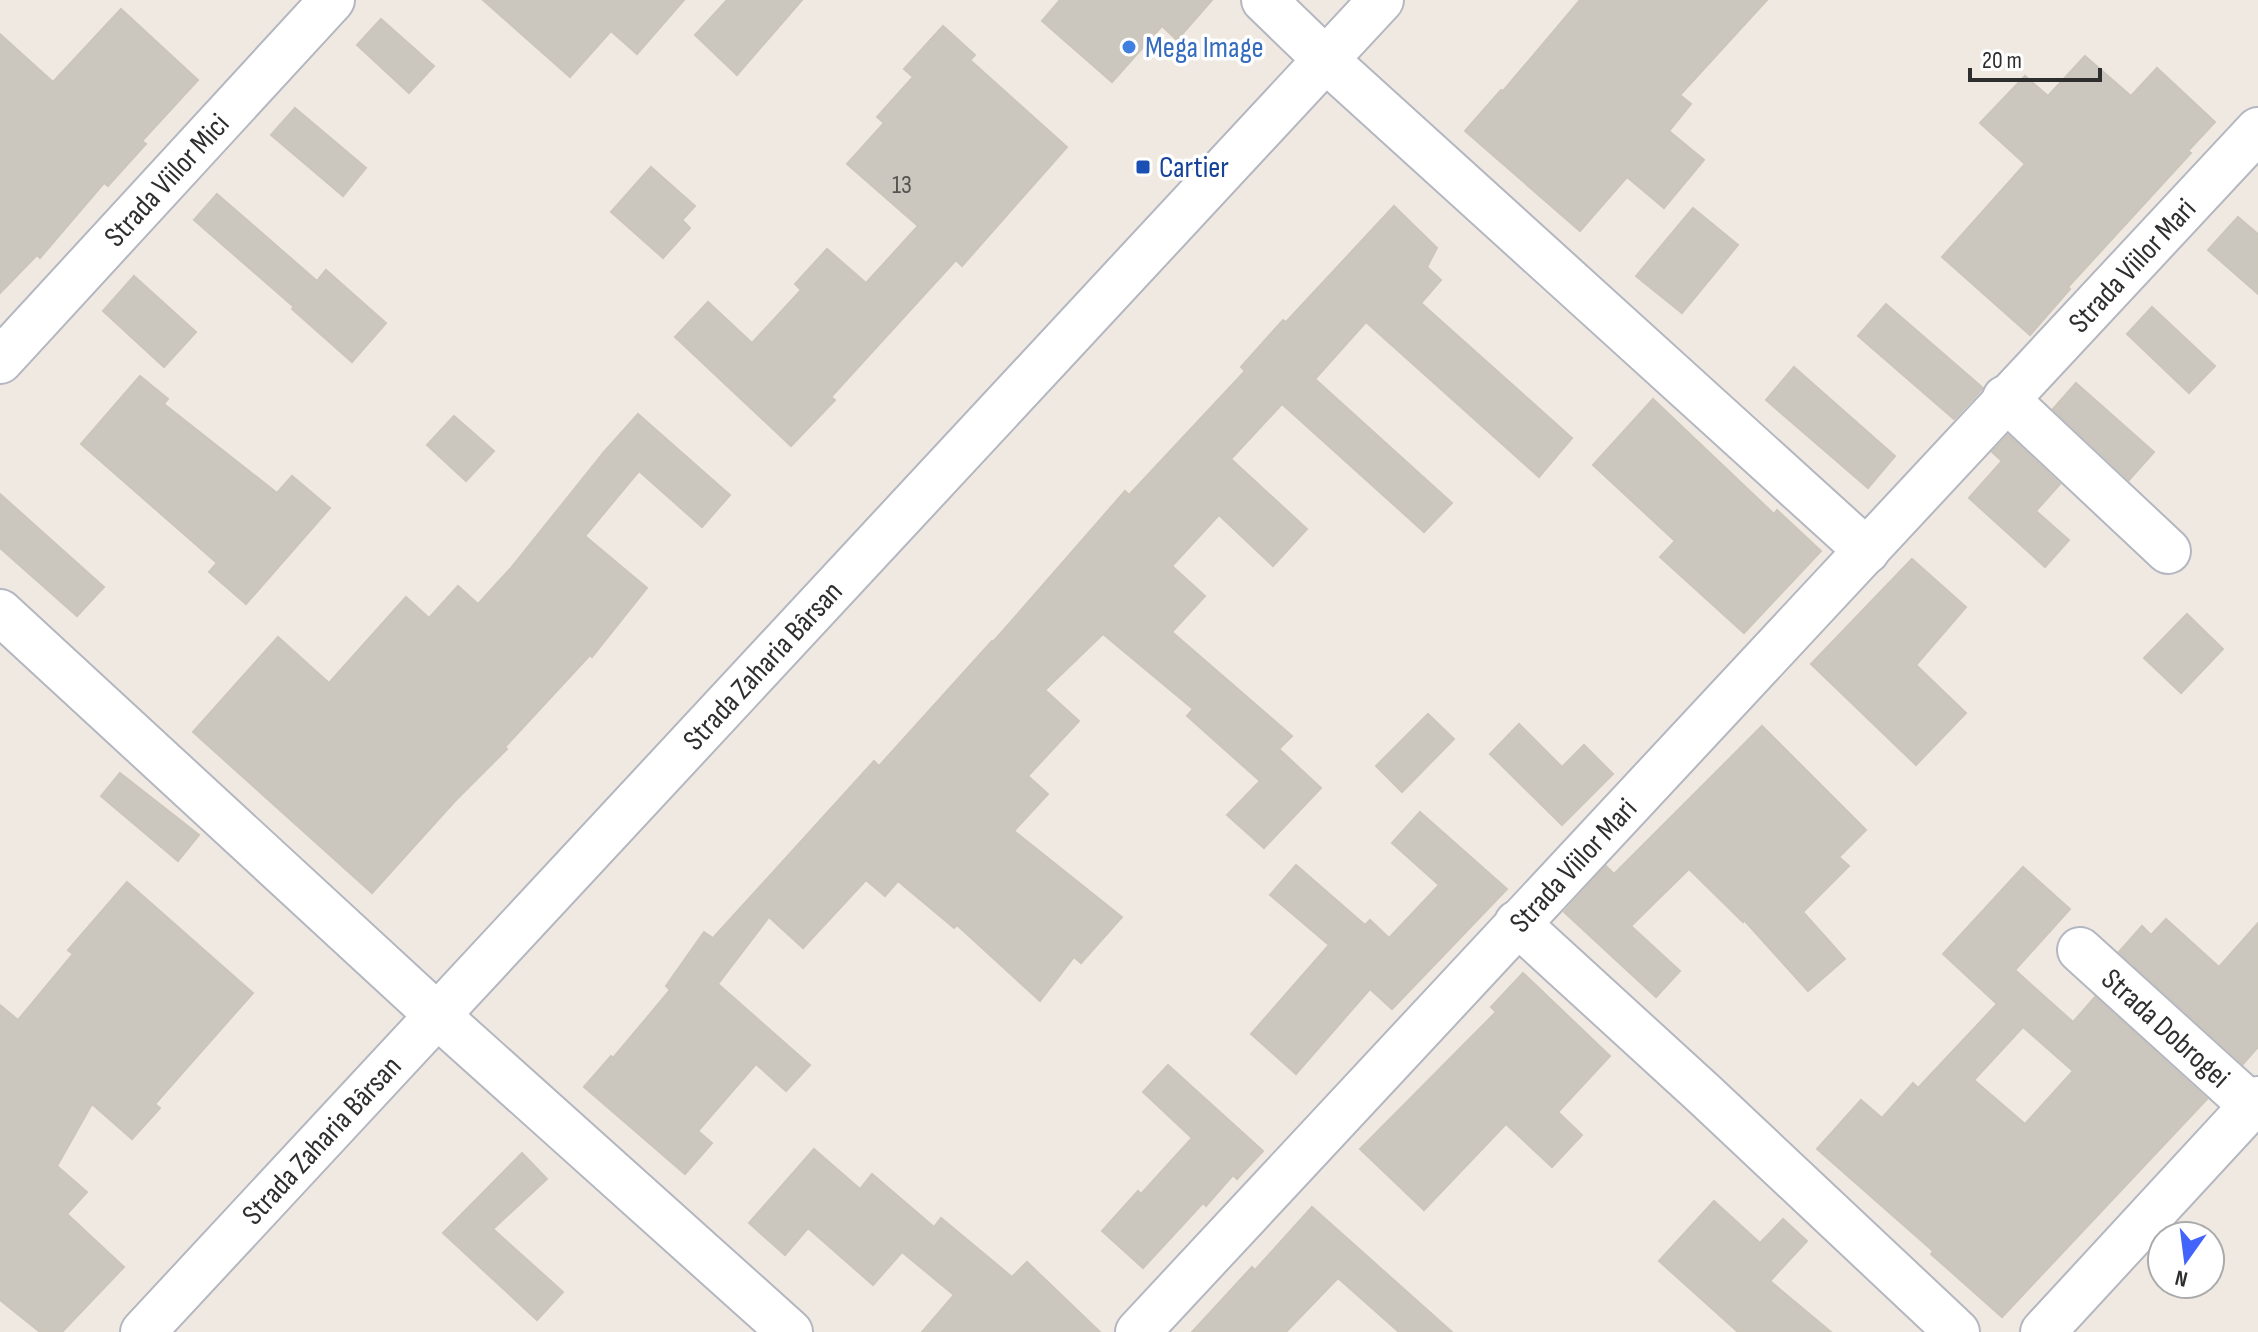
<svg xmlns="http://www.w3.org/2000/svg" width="2258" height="1332" font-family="'Sofia Sans Condensed',sans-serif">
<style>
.building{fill:#cbc7bf;stroke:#cbc5ba;stroke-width:2;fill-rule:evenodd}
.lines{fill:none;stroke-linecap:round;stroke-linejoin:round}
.street-casing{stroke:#b4b7c1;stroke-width:48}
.secondary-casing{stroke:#b4b7c1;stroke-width:48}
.street{stroke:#fff;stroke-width:44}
.secondary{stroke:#fff;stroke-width:44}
.shop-dot{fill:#3f7fe0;stroke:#fff;stroke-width:3}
.transit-dot{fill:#1a4fb4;stroke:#fff;stroke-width:3}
.labels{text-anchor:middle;stroke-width:7;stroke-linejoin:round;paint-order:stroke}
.number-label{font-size:26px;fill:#555452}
.shop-label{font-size:30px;fill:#366cbe;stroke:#fff;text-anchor:start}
.transit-label{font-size:30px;fill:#164399;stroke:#fff;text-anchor:start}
.street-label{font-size:30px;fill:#2e2e2e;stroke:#fff}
</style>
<rect width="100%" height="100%" fill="#efe9e1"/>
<g class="building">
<polygon points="483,0 684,0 637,54 611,31 570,77"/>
<polygon points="727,0 802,0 737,75 695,35"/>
<polygon points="1060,0 1212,0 1177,40 1162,26 1112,82 1042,21"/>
<polygon points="1580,0 1767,0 1680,95 1691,104 1669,131 1704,160 1664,208 1627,177 1580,231 1465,131 1501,90 1503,91"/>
<polygon points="121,9 198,80 142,141 146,144 108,186 104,183 40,258 37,255 0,293 0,34 53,82"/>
<polygon points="381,19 434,66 409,93 357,45"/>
<polygon points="943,26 975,55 970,60 1067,147 962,266 956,260 831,397 835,400 791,446 675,337 708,302 752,343 801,290 795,284 827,249 866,283 918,226 847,164 884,123 877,117 913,77 904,69"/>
<polygon points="2085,56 2131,96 2157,68 2215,122 2188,151 2191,153 2068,287 2070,289 2030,335 1942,257 2025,164 1980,123 2025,76 2048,96"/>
<polygon points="295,108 366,168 343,196 271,135"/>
<polygon points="651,167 695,206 682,220 690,228 663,258 611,212"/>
<polygon points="217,194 317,281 326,270 386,323 352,362 292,309 294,307 194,220"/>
<polygon points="1394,206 1437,248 1427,267 1441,280 1421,303 1572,438 1539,477 1366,322 1315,379 1452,503 1424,532 1282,404 1231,459 1307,529 1273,566 1219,515 1172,566 1205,596 1172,632 1292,736 1279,749 1321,788 1264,848 1227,815 1260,781 1187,716 1193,709 1103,634 1045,690 1079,721 1028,776 1048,794 1014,831 1122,917 1081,963 1074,957 1040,1001 957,925 954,928 898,881 885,896 866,880 803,948 769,917 718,984 810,1065 786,1091 756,1064 698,1131 712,1143 685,1174 584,1087 611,1056 613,1058 670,990 666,986 704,932 713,938 874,761 879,766 992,641 993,642 1125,491 1129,495 1245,371 1241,367 1283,320 1286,322"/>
<polygon points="1693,208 1738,245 1682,313 1636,276"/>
<polygon points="2238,217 2258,234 2258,294 2208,250"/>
<polygon points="134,276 196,332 164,367 103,311"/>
<polygon points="1886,304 1983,388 1954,419 1858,336"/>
<polygon points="2152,307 2215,366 2189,393 2127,334"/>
<polygon points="1794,367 1895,456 1868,488 1766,400"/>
<polygon points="140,376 168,399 164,404 277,493 292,476 330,508 246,604 209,572 217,563 81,444"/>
<polygon points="2076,383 2154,452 2129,480 2053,409"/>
<polygon points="1653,399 1774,514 1777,510 1821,551 1744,633 1660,557 1675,541 1593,465"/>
<polygon points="638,414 730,495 702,527 639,471 585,536 647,588 592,657 590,655 505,747 507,749 455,801 372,893 193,732 278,637 329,683 406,597 429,618 458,586 478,604 511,568 604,452"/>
<polygon points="454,416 494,451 466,481 427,445"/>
<polygon points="2008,435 2060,484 2036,511 2069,540 2045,567 1969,498 2002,461 1992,452"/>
<polygon points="0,494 104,587 77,616 0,548"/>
<polygon points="1912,559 1966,607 1916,665 1966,713 1916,765 1811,664"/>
<polygon points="2187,614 2223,649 2181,693 2144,658"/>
<polygon points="1428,714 1454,739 1402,792 1376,766"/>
<polygon points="1519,724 1562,767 1584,745 1613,774 1562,825 1490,754"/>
<polygon points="1762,726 1866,830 1839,857 1849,866 1803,912 1845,959 1808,991 1744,920 1743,922 1689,869 1631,926 1680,971 1656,997 1564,912 1606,866 1614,874"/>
<polygon points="120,773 199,835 178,861 101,796"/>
<polygon points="1420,812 1507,889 1392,1009 1370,989 1296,1074 1251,1034 1329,945 1270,895 1296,865 1365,925 1370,920 1389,938 1439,885 1392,843"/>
<path d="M 2023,867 L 2070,909 L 2015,970 L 2073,1022 L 2095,997 L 2207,1099 L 2002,1317 L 1931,1254 L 1933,1251 L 1817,1149 L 1861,1100 L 1882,1118 L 1913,1083 L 1918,1088 L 1997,1004 L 1943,954 ZM 2023,1027 L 2073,1071 L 2025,1124 L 1974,1080 Z"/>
<polygon points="127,882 253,993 155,1104 160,1108 132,1139 92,1104 57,1166 87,1192 67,1214 124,1267 62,1332 40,1332 0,1300 0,1005 18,1020 73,954 68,950"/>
<polygon points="2166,919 2219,967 2258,923 2258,1047 2243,1064 2119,952 2142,926 2151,935"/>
<polygon points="1523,973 1610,1056 1558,1112 1582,1135 1552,1167 1506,1124 1424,1210 1360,1149 1496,1012 1491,1007"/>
<polygon points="1168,1065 1263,1151 1237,1179 1233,1175 1206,1206 1203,1203 1143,1268 1102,1231 1138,1191 1141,1194 1192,1138 1143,1092"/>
<polygon points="814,1149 860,1189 872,1174 934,1227 941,1218 1012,1277 1027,1262 1100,1332 922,1332 954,1295 902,1252 873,1285 808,1228 785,1255 749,1223"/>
<polygon points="522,1153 547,1179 493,1229 563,1292 537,1320 443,1233"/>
<polygon points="1714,1201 1760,1243 1783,1219 1807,1241 1770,1281 1831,1332 1738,1332 1659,1261"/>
<polygon points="1312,1207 1452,1332 1399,1332 1338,1278 1286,1332 1192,1332 1252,1267 1255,1270"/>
</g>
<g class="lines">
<defs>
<g id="street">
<polyline points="1264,0 1326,60 1867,551"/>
<path id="s1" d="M 0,361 L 332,0"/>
<polyline points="2005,398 2168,551"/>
<polyline points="0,612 438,1016 790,1332"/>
<polyline points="1517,923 1704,1094 1957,1332"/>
<path id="s2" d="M 2080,950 L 2252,1106"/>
<path id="s3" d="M 1138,1332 L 2258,130"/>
<polyline points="2043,1332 2258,1099"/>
</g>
<g id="secondary">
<path id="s4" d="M 143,1332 L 1381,0"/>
</g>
</defs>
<use href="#street" class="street-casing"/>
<use href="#secondary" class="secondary-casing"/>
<use href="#street" class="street"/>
<use href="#secondary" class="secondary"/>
</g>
<circle class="shop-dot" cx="1129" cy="47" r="8"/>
<rect class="transit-dot" x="1135" y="159" width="16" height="16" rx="4"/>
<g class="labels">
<g class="number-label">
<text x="902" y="193">13</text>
</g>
<g class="shop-label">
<text x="1145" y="57">Mega Image</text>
</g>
<g class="transit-label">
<text x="1159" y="177">Cartier</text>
</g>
<g class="street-label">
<text dy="10" stroke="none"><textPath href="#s1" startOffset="246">Strada Viilor Mici</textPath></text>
<text dy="10" stroke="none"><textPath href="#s3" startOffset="1458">Strada Viilor Mari</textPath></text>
<text dy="10" stroke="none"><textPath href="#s4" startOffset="910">Strada Zaharia Bârsan</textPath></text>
<text dy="10" stroke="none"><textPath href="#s3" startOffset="638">Strada Viilor Mari</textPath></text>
<text dy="10" stroke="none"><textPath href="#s2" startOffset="116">Strada Dobrogei</textPath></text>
<text dy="10" stroke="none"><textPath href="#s4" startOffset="262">Strada Zaharia Bârsan</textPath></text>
</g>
</g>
<g transform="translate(2186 1260) rotate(194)"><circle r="38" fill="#ffffff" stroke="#ababab" stroke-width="2"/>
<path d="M0-6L14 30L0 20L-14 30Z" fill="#4264fb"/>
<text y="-12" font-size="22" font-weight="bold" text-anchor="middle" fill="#2e2e2e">N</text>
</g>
<path d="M1970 68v12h130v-12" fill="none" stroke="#2e2e2e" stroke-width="4"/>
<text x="1982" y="68" font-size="24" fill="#2e2e2e" stroke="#ffffff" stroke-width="6" paint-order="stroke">20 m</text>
</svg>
